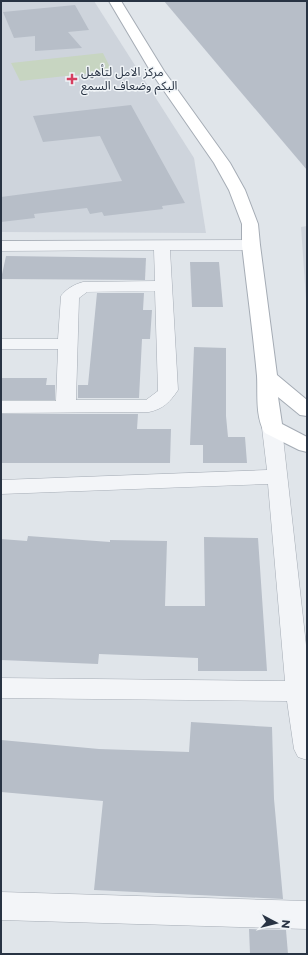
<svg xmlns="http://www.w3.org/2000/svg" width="308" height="955" font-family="Montserrat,'Noto Sans Arabic',sans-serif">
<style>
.built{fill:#ced4dc}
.green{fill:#c7d5c1}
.building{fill:#b7bec8}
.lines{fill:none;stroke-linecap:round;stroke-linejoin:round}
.street-casing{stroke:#a5acb5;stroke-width:1}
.secondary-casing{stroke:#a5acb5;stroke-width:2}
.street{fill:#f3f5f8;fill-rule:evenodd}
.secondary{fill:#fff;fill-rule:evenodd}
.poi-dot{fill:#d63e5f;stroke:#f0f4f7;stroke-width:1.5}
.labels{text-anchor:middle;stroke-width:3;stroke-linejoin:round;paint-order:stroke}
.far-poi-label{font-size:12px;fill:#283343;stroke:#f0f4f7;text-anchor:start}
</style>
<rect width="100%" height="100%" fill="#e0e5ea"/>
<g class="built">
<polygon points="1,1 94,1 194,158 206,233 1,232"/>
<polygon points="307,226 307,313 301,227"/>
</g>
<polygon class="green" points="103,53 112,71 20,81 11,63"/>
<g class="building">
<polygon points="164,1 307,1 307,170 228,77"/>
<polygon points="75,5 89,30 68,32 82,48 35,51 35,36 14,38 3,12"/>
<polygon points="131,105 185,203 162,206 163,209 104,216 102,212 90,214 87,208 34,214 35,218 1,222 1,197 122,181 100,136 43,142 33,116"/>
<polygon points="6,256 146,258 145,280 1,279"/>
<polygon points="190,262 219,262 223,307 192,307"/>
<polygon points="97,293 144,293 143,310 152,310 150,339 142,339 139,398 78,398 78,385 88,385"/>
<polygon points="194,347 226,348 226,416 228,437 245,437 247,463 203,463 203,445 190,445"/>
<polygon points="1,378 47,378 46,385 55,385 55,400 1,400"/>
<polygon points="1,414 138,414 137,429 171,429 170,463 1,463"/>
<polygon points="28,536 110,542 110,540 167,541 165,606 205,606 204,537 258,538 267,671 198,671 198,658 99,654 98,664 1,660 1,539 27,541"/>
<polygon points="191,722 272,727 274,799 283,899 94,890 103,801 1,792 1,740 99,749 189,752"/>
<polygon points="249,929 286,930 288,954 250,954"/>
</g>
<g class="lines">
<defs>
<g id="street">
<path d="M 251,240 L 257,242 L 259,245 L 257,248 L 251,250 L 170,250 L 178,390 C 170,402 163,409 149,412 L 1,413 L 1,401 L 56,401 L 58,349 L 1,349 L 1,339 L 58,339 L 61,296 C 66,289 75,284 83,282 L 155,281 L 154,250 L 1,251 L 1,241 ZM 155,291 L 158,391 L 146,400 L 76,400 L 79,298 L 87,292 Z"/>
<polygon points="272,422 279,423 282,428 307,654 307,760 298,757 294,749 287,701 1,698 1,678 285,681 268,484 1,494 1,480 267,470 262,428 265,423"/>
<polygon points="1,892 307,901 307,929 1,920"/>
</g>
<path id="secondary" d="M 109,1 L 121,1 L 164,71 L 230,163 L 245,190 L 258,224 L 260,245 L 277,375 L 307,400 L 307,416 L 300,415 L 278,397 L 282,424 L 307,437 L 307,452 L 299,450 L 265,433 C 255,417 258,393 257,376 C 253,332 247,289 242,245 L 242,224 L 229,190 L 214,163 L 151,72 Z"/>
</defs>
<use href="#street" class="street-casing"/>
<use href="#secondary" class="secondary-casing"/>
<use href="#street" class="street"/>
<use href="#secondary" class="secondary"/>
</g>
<path class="poi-dot" d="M70 73h4v4h4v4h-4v4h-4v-4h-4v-4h4z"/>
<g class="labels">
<g class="far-poi-label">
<text x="81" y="76">مركز الامل لتأهيل<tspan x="81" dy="14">البكم وضعاف السمع</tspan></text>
</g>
</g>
<rect width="308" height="955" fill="none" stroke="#283343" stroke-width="4"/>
<g transform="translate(276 923) rotate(97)" stroke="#f0f4f7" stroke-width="3" paint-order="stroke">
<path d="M0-3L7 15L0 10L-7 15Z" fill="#283343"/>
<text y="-6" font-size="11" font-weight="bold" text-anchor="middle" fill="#283343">N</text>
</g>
</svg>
